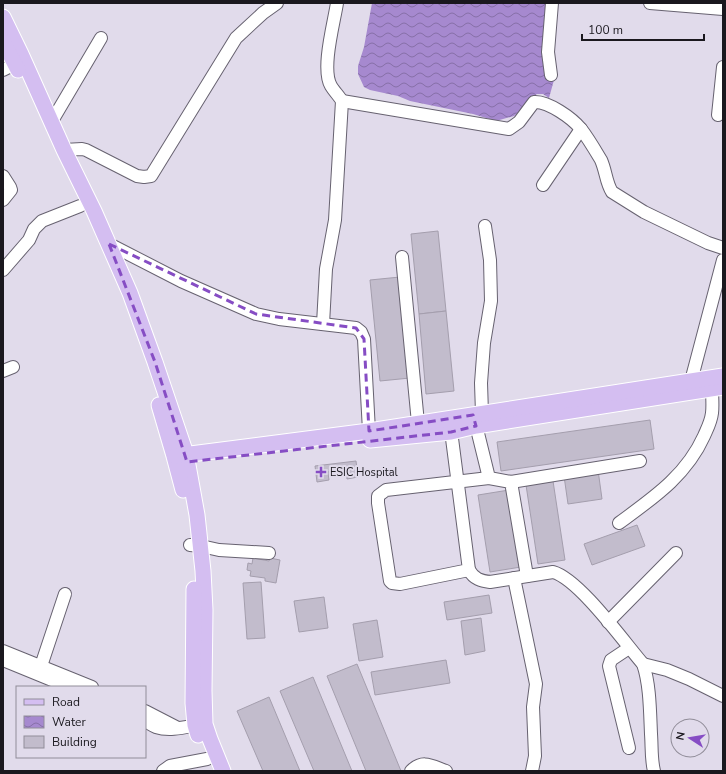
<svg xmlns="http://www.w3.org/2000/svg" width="726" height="774" font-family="'Nunito Sans',sans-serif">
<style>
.water{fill:url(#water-waves)}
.building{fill:#c2bccc;stroke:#a49ead}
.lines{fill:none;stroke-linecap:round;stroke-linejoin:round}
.minor-casing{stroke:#676270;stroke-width:14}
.major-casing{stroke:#fff;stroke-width:17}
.minor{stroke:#fff;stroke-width:12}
.major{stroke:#d4bef1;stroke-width:15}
.marked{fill:none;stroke:#864dc4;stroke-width:3;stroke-dasharray:8 5;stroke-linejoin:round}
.poi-dot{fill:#864dc4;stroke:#e1dbeb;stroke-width:1.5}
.labels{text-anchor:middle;stroke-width:4;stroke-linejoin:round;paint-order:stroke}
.poi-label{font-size:11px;fill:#1a181e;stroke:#e1dbeb;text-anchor:start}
</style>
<defs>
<pattern id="water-waves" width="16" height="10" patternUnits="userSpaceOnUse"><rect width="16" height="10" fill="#a689cf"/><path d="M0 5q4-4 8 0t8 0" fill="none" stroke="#866fa7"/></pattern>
</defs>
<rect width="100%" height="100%" fill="#e1dbeb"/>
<polygon class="water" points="372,3 548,3 548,12 543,38 543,48 549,75 554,80 549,98 543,94 537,94 529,99 521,110 514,116 496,121 473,114 410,101 398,96 370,90 364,87 358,74 358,66 364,47"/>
<g class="building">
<polygon points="438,231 446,311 419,314 411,234"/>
<polygon points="400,277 410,378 380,381 370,280"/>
<polygon points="446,311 454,391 426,394 419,314"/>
<polygon points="650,420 654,449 501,471 497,442"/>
<polygon points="356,461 358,477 347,479 346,469 328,472 329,480 317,482 315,466"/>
<polygon points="598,470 602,499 568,504 564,476"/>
<polygon points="553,481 565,560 538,564 526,485"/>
<polygon points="509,490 521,567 490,572 478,495"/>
<polygon points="637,525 645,546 592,565 584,544"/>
<polygon points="253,558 269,561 270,558 280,560 276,583 265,581 265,578 250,576 251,571 247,570 248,563 252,564"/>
<polygon points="261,582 265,638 247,639 243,583"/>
<polygon points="489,595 492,613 447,620 444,602"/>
<polygon points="324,597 328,628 299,632 294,601"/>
<polygon points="481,618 485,651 465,655 461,621"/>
<polygon points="377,620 383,657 359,661 353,624"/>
<polygon points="446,660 450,683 375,695 371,672"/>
<polygon points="357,664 401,771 366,771 327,676"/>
<polygon points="313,677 352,771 314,771 280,691"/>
<polygon points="269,697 300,771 263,771 237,711"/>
</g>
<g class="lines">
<defs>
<g id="minor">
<polyline points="650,3 723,9"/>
<polyline points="3,70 15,64"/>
<polyline points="551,75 548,52 552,3"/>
<path d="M 342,101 L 509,129 L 519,122 L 534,102 C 548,101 572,118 581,129 C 588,138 595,150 601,160 C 606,171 606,183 612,192 L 644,212 L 708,243 L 723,248"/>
<polyline points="718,115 723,67"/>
<polyline points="52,121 101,38"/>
<polyline points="64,150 82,149 86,150 137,176 144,177 151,176 236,38 263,13 277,3"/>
<polyline points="3,176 10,187 11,190 3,200"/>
<polyline points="543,185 581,129"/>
<polyline points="109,244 181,281 256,314 279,319 356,328 361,332 364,339 369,431"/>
<polyline points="402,257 418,423"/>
<polyline points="3,270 29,240 34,229 42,221 80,206"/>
<path d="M 323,324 L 326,269 L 335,220 L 342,101 C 339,96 334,91 331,86 C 321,69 334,23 337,3"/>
<polyline points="3,371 13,367"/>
<polyline points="691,381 723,260"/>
<polyline points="482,413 481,383 484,343 491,301 490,260 485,226"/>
<polyline points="474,417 489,478 511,482 527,576"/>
<polyline points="450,423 469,570 400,584 392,583 390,581 378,503 378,496 386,490 489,478"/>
<polyline points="511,482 640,461"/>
<path d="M 619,523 C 653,498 686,476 704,436 C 707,429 711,422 712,413 C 713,405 712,397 712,389"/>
<polyline points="190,545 201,546 219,550 269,553"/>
<path d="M 469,570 C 474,579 481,581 490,582 L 553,572 C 579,579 624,642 643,664 C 650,684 650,712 651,734 C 652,747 651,759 654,771"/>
<polyline points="514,578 536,684 533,707 535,756 532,771"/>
<polyline points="608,622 676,553"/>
<polyline points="3,651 92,687"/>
<polyline points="3,660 69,687"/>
<polyline points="643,664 667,670 689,679 723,696"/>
<polyline points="41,666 65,594"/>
<polyline points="145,711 176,727"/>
<path d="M 145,721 C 149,723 153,726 156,727 C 171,732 189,726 204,724"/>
<polyline points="629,748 609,666 611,660 629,648"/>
<polyline points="163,771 170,766 207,759"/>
<path d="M 411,771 C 423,759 432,766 446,771"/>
</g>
<g id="major">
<polyline points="3,17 21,54 64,150 94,211 130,293 155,362 186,454 197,515 203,571 205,610 204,691 205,724 210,739 223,771"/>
<polyline points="3,41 18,70"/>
<polyline points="159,405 174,456 183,490"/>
<polyline points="370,440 451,432 476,426 723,387"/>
<polyline points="175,456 369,431 723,376"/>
<polyline points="194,589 193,703 195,725 198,735"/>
</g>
</defs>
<use href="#minor" class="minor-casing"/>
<use href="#major" class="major-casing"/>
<use href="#minor" class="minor"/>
<use href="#major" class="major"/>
</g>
<path class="marked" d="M 109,244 L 256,314 L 356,328 L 364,339 L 369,431 L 473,415 L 476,426 L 451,432 L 187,462 L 155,362 Z"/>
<path class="poi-dot" d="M319 466h4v4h4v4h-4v4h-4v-4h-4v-4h4z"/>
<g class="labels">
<g class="poi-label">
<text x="330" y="476">ESIC Hospital</text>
</g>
</g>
<rect width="726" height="774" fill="none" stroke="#1a181e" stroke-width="8"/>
<rect x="16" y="686" width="130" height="72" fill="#e1dbeb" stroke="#918d99"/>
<rect x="24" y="699" width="20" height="6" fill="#d4bef1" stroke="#918d99"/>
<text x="52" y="706" font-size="12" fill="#1a181e">Road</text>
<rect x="24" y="716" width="20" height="12" fill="url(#water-waves)" stroke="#918d99"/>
<text x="52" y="726" font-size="12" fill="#1a181e">Water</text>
<rect x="24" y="736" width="20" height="12" fill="#c2bccc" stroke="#918d99"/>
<text x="52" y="746" font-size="12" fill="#1a181e">Building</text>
<g transform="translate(690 738) rotate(282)"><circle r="19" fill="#e1dbeb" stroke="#918d99"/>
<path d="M0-3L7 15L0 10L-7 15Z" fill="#864dc4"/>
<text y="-6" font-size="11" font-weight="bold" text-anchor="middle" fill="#1a181e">N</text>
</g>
<path d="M582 34v6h122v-6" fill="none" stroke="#1a181e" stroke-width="2"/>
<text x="588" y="34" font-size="12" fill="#1a181e" stroke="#e1dbeb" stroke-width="3" paint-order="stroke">100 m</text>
</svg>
